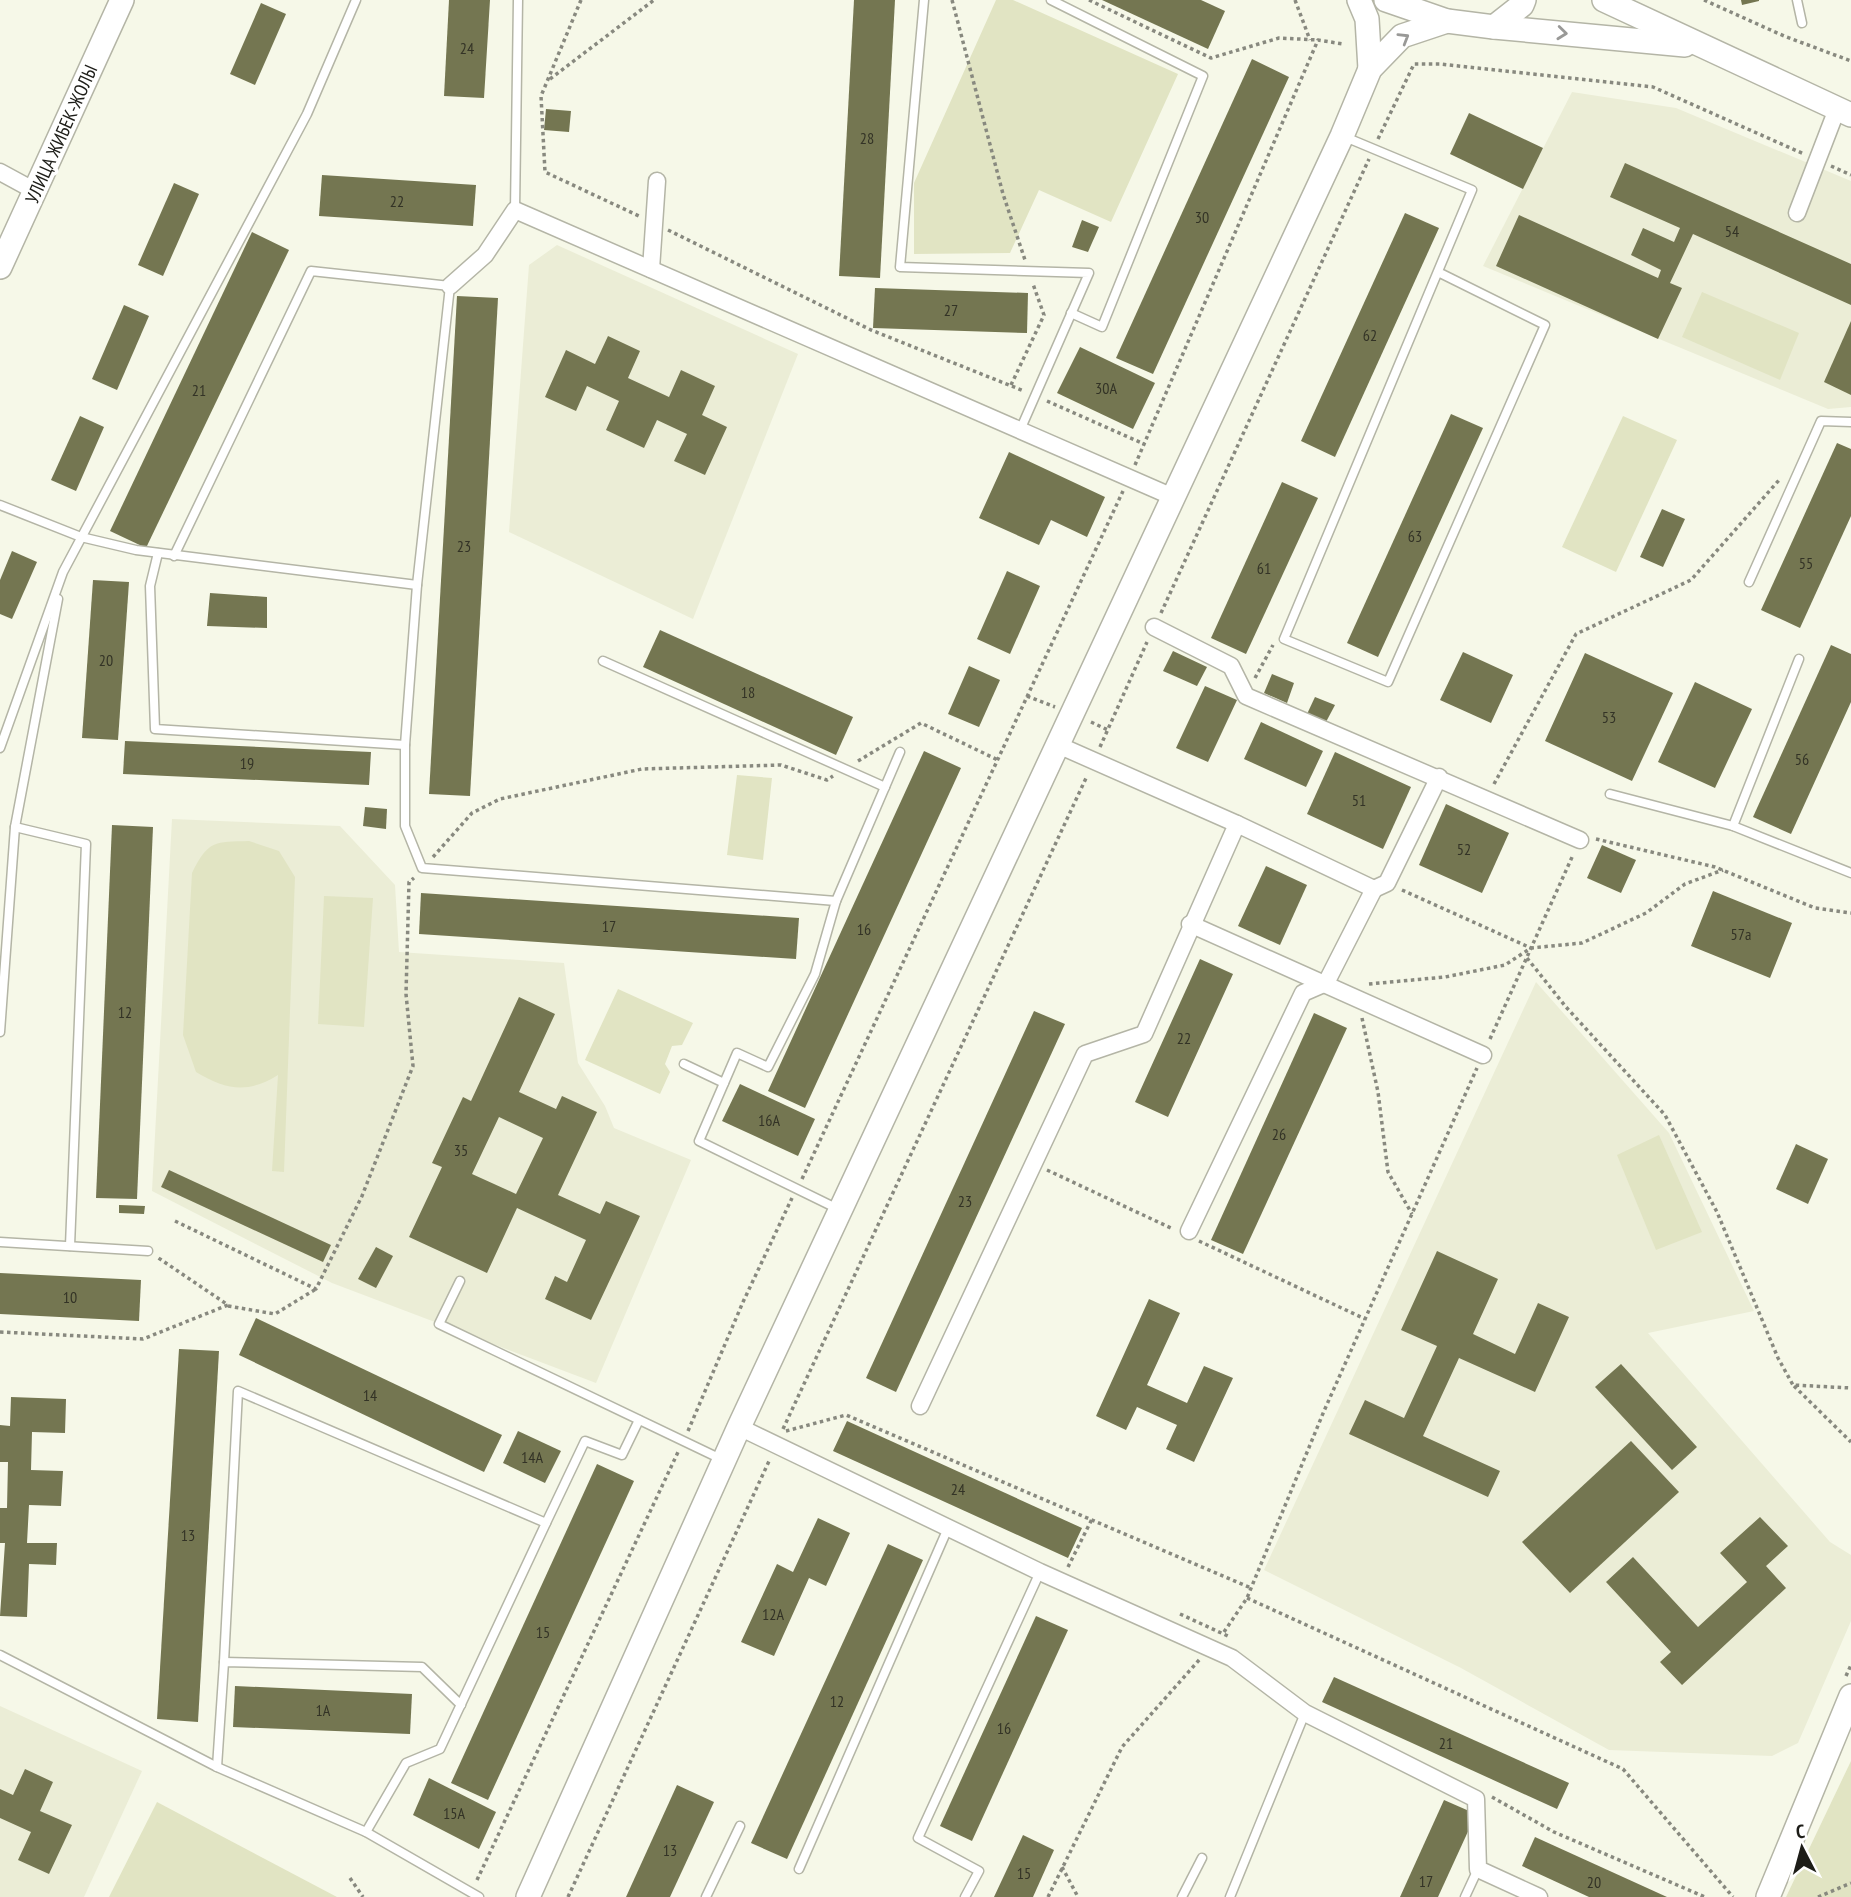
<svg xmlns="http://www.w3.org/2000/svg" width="1851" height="1897" font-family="'PT Sans Narrow',sans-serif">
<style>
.built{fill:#ebedd6}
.green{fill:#e1e4c3}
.building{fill:#747651;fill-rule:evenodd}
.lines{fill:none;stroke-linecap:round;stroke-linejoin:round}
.lane-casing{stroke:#b4b5a6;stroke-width:11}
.street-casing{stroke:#b4b5a6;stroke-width:19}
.secondary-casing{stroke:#b4b5a6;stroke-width:26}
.path{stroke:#88897f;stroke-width:3.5;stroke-dasharray:3.5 3.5;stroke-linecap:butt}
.lane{stroke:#fff;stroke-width:8}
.street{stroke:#fff;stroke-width:16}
.secondary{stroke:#fff;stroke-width:23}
.oneway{stroke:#999997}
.labels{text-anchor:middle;stroke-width:7;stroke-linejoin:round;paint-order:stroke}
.number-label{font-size:16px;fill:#333326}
.street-label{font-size:19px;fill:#1d1d18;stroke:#fff}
</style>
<rect width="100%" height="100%" fill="#f6f8e8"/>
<g class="built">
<polygon points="1572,92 1676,108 1851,181 1851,407 1828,409 1483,266"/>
<polygon points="557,245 798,354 693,619 509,532 529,265"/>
<polygon points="172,819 340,826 395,885 399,952 564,963 578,1063 605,1106 614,1128 691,1160 596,1383 332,1283 152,1191"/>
<polygon points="1536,982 1669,1133 1754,1311 1648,1333 1830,1542 1851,1555 1851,1621 1798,1743 1772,1756 1609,1750 1461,1668 1264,1570"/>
<polygon points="0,1706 142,1771 84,1897 0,1897"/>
</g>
<g class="green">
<polygon points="996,0 1013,0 1178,74 1111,222 1039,190 1010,253 914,254 914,183"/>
<polygon points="1702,292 1799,333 1780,380 1682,337"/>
<polygon points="1623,416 1677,440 1616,572 1562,547"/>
<polygon points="737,775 772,778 763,860 727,855"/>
<path d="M 249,841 L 279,851 L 295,877 L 284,1172 L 272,1171 L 278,1075 C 248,1094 226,1090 196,1072 L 183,1035 L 192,873 C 208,840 215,842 249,841 Z"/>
<polygon points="324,896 373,898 364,1027 318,1024"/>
<polygon points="618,989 693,1023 682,1045 672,1046 665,1064 670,1072 660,1094 585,1060"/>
<polygon points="1659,1135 1702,1232 1656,1250 1617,1155"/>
<polygon points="1851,1761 1851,1897 1786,1897"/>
<polygon points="157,1802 337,1897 109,1897"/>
</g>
<g class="building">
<polygon points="449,0 490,0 484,98 444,96"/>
<polygon points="854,0 895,0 880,278 839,276"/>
<polygon points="1102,0 1201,0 1225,11 1208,49"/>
<polygon points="1741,0 1759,0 1759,1 1742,5"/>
<polygon points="261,3 286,14 255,85 230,74"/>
<polygon points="1252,59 1289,77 1153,374 1116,358"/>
<polygon points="546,109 571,111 569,132 544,130"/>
<polygon points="1469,113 1543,148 1523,189 1450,154"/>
<polygon points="1625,163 1851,264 1851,305 1693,234 1670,283 1682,288 1658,339 1496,266 1519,215 1658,278 1661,270 1631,255 1643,228 1674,242 1680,228 1610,197"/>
<polygon points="322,175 476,185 473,226 319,216"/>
<polygon points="174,183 199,194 163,276 138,265"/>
<polygon points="1405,213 1439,228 1335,457 1301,441"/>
<polygon points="1082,220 1099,227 1088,252 1072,247"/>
<polygon points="252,232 289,250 146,548 110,531"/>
<polygon points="875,288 1028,293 1027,333 873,328"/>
<polygon points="457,296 498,298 470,796 429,794"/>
<polygon points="124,305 149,316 117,390 92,379"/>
<polygon points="1851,321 1851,395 1824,382"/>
<polygon points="608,336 640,351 628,378 669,397 681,370 715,386 702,415 727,427 705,475 674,461 687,434 657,420 644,448 606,430 619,401 587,386 576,411 545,397 566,350 595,364"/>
<polygon points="1080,347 1155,383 1133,429 1057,393"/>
<polygon points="1451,414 1483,428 1378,657 1347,643"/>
<polygon points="80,416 104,427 76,491 51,480"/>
<polygon points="1837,443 1851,449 1851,516 1800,628 1761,610"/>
<polygon points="1009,452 1105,497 1087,537 1051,520 1039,545 979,518"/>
<polygon points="1282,482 1318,498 1246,654 1211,638"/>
<polygon points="1662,509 1685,519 1663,567 1640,557"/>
<polygon points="12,551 37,562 12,619 0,614 0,580"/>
<polygon points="1007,571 1040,586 1010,654 977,639"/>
<polygon points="93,580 129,582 118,740 82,738"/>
<polygon points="210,593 267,597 267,628 207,626"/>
<polygon points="660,630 853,717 836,755 643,667"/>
<polygon points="1831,645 1851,654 1851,702 1791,834 1753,817"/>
<polygon points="1173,651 1207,667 1197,686 1163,671"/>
<polygon points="1463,652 1513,675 1491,723 1440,700"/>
<polygon points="1585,653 1673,693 1632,781 1545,741"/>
<polygon points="969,666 1000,680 979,727 948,714"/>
<polygon points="1272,674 1294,683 1287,703 1264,693"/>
<polygon points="1695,682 1752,709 1715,788 1658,762"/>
<polygon points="1205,686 1237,700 1208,762 1176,748"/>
<polygon points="1315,697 1335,705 1326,722 1307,714"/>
<polygon points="1261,722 1323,751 1306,787 1244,759"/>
<polygon points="125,741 371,752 369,785 123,774"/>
<polygon points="924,751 961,768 805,1108 768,1091"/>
<polygon points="1335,752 1411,787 1383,849 1307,814"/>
<polygon points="1446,804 1509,833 1482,893 1419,865"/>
<polygon points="365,807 387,809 386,829 363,826"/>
<polygon points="112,825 153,827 137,1199 96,1198"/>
<polygon points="1602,845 1636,860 1621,893 1587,878"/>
<polygon points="1266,866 1307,885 1280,945 1238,926"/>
<polygon points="1713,891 1792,923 1770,978 1691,946"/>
<polygon points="421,893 799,918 796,959 419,934"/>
<polygon points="1200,959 1233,974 1168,1117 1135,1102"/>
<path d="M 519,997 L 555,1014 L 519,1092 L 556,1109 L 562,1096 L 597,1112 L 558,1195 L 600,1214 L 606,1201 L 640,1216 L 591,1320 L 545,1299 L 555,1276 L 567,1282 L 586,1240 L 517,1208 L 487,1273 L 409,1237 L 442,1167 L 432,1163 L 463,1097 L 471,1101 ZM 499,1117 L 543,1138 L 516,1194 L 472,1174 Z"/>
<polygon points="1034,1011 1065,1024 896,1392 866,1378"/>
<polygon points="1314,1013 1347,1028 1243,1254 1211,1240"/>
<polygon points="740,1084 815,1119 798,1156 722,1121"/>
<polygon points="1796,1144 1828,1159 1808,1204 1776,1189"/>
<polygon points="169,1170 331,1245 323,1262 161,1187"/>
<polygon points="119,1205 145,1206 144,1214 119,1213"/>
<polygon points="376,1247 393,1256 376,1288 358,1279"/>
<polygon points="1437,1251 1498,1279 1473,1334 1515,1354 1538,1303 1569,1317 1535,1392 1459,1358 1423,1436 1500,1471 1488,1497 1349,1434 1365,1400 1404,1418 1437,1346 1401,1330"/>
<polygon points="0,1273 141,1280 139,1321 0,1314"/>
<polygon points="1149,1299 1180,1313 1147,1385 1187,1403 1204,1366 1233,1378 1194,1462 1166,1449 1177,1425 1137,1407 1126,1430 1096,1416"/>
<polygon points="256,1318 502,1435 484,1472 239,1355"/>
<polygon points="179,1349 219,1351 198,1722 157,1719"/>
<polygon points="1621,1364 1697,1447 1672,1470 1595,1387"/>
<polygon points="11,1397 66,1399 65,1433 32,1432 31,1470 63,1471 61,1506 29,1505 27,1543 57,1543 56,1565 29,1564 27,1617 0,1616 5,1543 0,1543 0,1508 7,1508 8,1462 0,1462 0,1425 10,1426"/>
<polygon points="847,1421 1082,1528 1068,1558 833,1451"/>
<polygon points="518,1431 561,1451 545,1483 503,1463"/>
<polygon points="1631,1441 1679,1492 1570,1593 1522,1542"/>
<polygon points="597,1464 634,1481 488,1800 451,1783"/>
<polygon points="1760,1517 1788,1546 1766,1566 1786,1588 1682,1685 1660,1662 1671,1652 1606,1582 1633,1557 1698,1627 1747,1582 1720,1553"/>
<polygon points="818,1518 850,1533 826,1586 809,1578 774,1656 741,1642 777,1564 793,1572"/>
<polygon points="888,1544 923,1560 787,1859 751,1843"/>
<polygon points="1036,1616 1068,1630 972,1841 940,1826"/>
<polygon points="1334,1677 1569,1783 1557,1809 1322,1702"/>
<polygon points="235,1686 412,1694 410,1734 233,1727"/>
<polygon points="25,1769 53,1782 40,1811 72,1825 49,1874 18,1860 31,1832 0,1818 0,1789 13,1795"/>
<polygon points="429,1778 496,1812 479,1849 413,1815"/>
<polygon points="677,1785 714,1802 670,1897 626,1897"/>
<polygon points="1444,1800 1476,1814 1438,1897 1400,1897"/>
<polygon points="1023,1835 1054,1850 1033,1897 994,1897"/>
<polygon points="1535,1837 1667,1897 1589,1897 1522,1866"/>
</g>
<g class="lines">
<defs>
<g id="lane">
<polyline points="924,0 900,267 1089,273 1021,428"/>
<polyline points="1051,0 1203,76 1102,327 1071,313"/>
<polyline points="1797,0 1802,23"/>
<polyline points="1345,137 1472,190 1284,639 1388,682 1545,325 1438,272"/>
<polyline points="515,210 518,0"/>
<polyline points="0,505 81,537 136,550 417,585"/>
<polyline points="158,553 150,586 155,729 405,745"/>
<polyline points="174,556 311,271 450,286 417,585 405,745 405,826 422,868 836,901 815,974 768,1067 737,1053 699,1141 838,1209"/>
<polyline points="1749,582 1821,421 1851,422"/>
<polyline points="603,661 885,787"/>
<polyline points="0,748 63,572 307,114 356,0"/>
<polyline points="1610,794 1733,826 1851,873"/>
<polyline points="1733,826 1799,659"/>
<polyline points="15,827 86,844 70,1246"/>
<polyline points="836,901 900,752"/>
<polyline points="0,1032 15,827 58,599"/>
<polyline points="684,1064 724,1083"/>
<polyline points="0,1242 148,1251"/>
<polyline points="460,1281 439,1324 721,1459"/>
<polyline points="546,1523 585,1441 622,1455 639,1420"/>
<polyline points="0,1655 217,1767 366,1832 479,1897"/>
<polyline points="224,1662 238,1391 546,1523 440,1749 406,1763 366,1832"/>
<polyline points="217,1767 224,1662 422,1667 461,1705"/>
<polyline points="799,1869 948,1528"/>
<polyline points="706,1897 740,1826"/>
<polyline points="965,1897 979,1871 918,1838 1040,1572"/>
<polyline points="1182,1897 1202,1858"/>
<polyline points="1230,1897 1305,1713"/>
<polyline points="1465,1897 1478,1869"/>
</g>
<g id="street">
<polyline points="0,172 35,191"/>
<polyline points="1797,213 1837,109"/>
<polyline points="651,269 657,181"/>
<polyline points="450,286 485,255 515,210 1173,497"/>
<polyline points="1154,627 1231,666 1246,696 1580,840"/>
<polyline points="1374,889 1387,883 1439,777"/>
<polyline points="1190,924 1483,1055"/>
<polyline points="1189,1231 1303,993 1326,983 1374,889 1237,824"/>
<polyline points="920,1406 1085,1054 1144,1034 1237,824 1058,745"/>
<polyline points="739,1427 1040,1572 1232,1658 1305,1713 1476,1799 1478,1869 1539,1897"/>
</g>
<g id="secondary">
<polyline points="1359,0 1367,19 1370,69"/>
<polyline points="1386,0 1447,21 1494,27 1522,5 1524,0"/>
<polyline points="1604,0 1851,115"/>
<polyline points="1494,27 1685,45"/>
<polyline points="0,267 122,0"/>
<polyline points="528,1897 739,1427 1342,136 1370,69 1402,36 1447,21"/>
<polyline points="1768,1897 1851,1696"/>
</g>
</defs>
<use href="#lane" class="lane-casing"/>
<use href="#street" class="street-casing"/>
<use href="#secondary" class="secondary-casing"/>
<g class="path">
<polyline points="581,0 541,96 545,172 639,216"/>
<polyline points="952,0 1003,194 1025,260"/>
<polyline points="1089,0 1211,58 1279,38 1318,40"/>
<polyline points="1295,0 1310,40"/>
<polyline points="1704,0 1784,36 1851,61"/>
<polyline points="550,79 654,0"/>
<polyline points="1378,139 1414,64 1440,64 1653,87 1804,154"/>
<polyline points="1831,166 1851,175"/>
<polyline points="668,230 871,330 1024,391"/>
<polyline points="1011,385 1044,315 1033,284"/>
<polyline points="1047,401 1144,444"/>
<polyline points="1135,465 1318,40 1343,44"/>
<polyline points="1161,613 1369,159"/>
<polyline points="1255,678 1273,645"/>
<polyline points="1027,696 1055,707"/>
<polyline points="1091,722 1108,730"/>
<polyline points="1100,747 1147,642"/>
<polyline points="858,761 921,723 998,760"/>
<polyline points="1494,784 1576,634 1691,580 1780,479"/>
<polyline points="1596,839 1715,867 1815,908 1851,913"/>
<polyline points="433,857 472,813 500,799 642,769 781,765 827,780 833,776"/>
<polyline points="1402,890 1531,948"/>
<polyline points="1527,958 1566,1007 1665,1115 1717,1212 1778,1358 1793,1385 1851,1388"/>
<polyline points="1369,984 1445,977 1505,965 1531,948 1582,943 1646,913 1685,884 1723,870"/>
<polyline points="1362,1018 1378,1092 1388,1172 1412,1214"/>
<polyline points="1490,1039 1573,855"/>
<polyline points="1047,1170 1173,1229"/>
<polyline points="802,1179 1123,491"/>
<polyline points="175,1221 316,1289 362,1196 413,1066 406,994 409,882 414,878"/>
<polyline points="1199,1241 1365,1319"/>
<polyline points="228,1306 275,1314 316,1289"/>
<polyline points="0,1332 143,1339 228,1305 157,1257"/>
<polyline points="1794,1386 1851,1442"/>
<polyline points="783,1429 1087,776"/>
<polyline points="688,1431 743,1302 792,1198"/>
<polyline points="786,1431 846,1415 1251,1588"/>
<polyline points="1068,1567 1092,1519"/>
<polyline points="1247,1598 1623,1769 1733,1897"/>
<polyline points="1180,1614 1230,1637"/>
<polyline points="1224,1632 1247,1598 1324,1411 1477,1068"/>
<polyline points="1846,1676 1851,1665"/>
<polyline points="1492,1797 1554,1832 1705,1897"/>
<polyline points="1062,1867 1078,1897"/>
<polyline points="350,1878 363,1897"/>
<polyline points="477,1880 679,1450"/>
<polyline points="568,1897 770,1459"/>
<polyline points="1048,1897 1122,1747 1200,1659"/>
<polyline points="1818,1897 1851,1883"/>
</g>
<use href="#lane" class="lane"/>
<use href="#street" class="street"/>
<use href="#secondary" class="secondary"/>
</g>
<defs><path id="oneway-chevron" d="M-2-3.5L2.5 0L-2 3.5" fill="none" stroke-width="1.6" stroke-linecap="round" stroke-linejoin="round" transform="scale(1.75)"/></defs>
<g class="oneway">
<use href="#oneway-chevron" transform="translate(1562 33) rotate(6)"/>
<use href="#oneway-chevron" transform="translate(1404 38) rotate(-31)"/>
</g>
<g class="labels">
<g class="number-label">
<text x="467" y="54">24</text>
<text x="867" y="144">28</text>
<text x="397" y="207">22</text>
<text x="1202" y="223">30</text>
<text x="1732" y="237">54</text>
<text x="951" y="316">27</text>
<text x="1370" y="341">62</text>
<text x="1106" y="394">30А</text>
<text x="199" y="396">21</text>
<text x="1415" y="542">63</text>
<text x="464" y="552">23</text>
<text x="1806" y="569">55</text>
<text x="1264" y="574">61</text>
<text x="106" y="666">20</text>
<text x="748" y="698">18</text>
<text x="1609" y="723">53</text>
<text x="1802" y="765">56</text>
<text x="247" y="769">19</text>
<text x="1359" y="806">51</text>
<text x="1464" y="855">52</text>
<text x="609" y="932">17</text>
<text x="864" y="935">16</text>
<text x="1741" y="940">57а</text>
<text x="125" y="1018">12</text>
<text x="1184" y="1044">22</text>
<text x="769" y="1126">16А</text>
<text x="1279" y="1140">26</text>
<text x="461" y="1156">35</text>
<text x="965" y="1207">23</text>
<text x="70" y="1303">10</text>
<text x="370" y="1401">14</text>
<text x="532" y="1463">14А</text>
<text x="958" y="1495">24</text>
<text x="188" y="1541">13</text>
<text x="773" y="1620">12А</text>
<text x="543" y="1638">15</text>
<text x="837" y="1707">12</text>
<text x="323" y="1716">1А</text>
<text x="1004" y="1734">16</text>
<text x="1446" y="1749">21</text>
<text x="454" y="1819">15А</text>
<text x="670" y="1856">13</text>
<text x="1024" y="1879">15</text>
<text x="1426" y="1887">17</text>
<text x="1594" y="1888">20</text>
</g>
<g class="street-label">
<text transform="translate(61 134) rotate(-66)" y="7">УЛИЦА ЖИБЕК-ЖОЛЫ</text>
</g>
</g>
<g transform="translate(1802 1848) rotate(354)" stroke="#ffffff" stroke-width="5" paint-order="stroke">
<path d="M0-5L12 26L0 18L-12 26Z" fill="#1d1d18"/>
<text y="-10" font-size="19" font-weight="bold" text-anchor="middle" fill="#1d1d18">С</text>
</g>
</svg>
